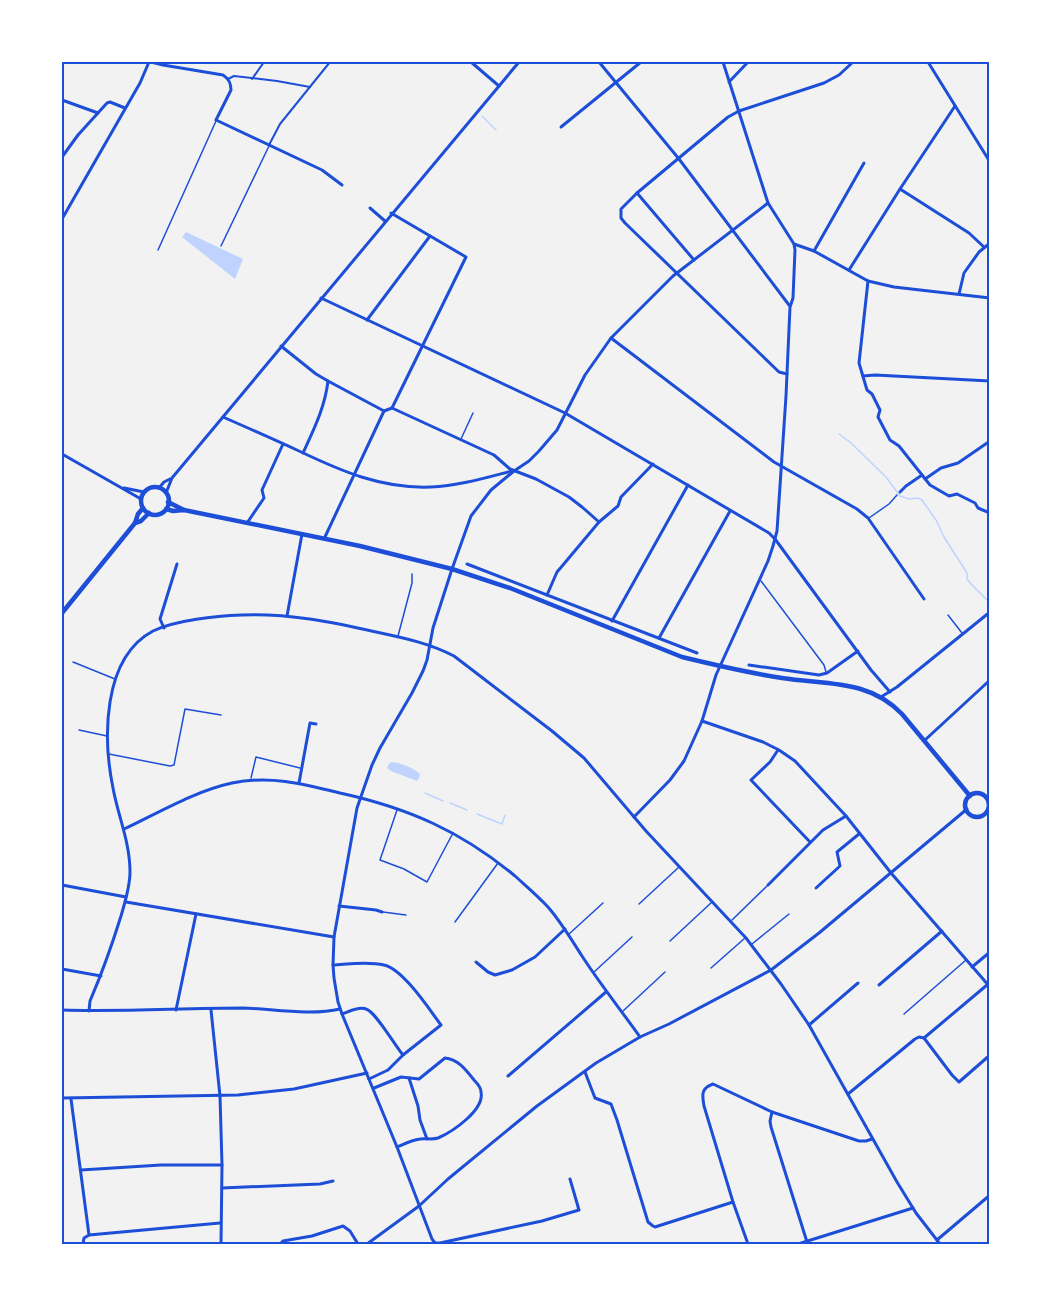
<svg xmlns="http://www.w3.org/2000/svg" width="1051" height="1306" font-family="Arial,sans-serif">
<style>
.water{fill:#bfd3fe}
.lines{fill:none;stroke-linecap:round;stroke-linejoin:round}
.stream{stroke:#bfd3fe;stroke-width:1.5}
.service{stroke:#1d4ed8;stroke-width:1.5}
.pedestrian{stroke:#1d4ed8;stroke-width:2}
.minor{stroke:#1d4ed8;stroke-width:3}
.secondary{stroke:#1d4ed8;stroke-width:4.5}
.neatline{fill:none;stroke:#1d4ed8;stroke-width:2}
</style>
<rect width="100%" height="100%" fill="#f2f2f2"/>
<g class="water">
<polygon points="186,232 243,259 235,279 182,237"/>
<path d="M 391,762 C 401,763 412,767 420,774 L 419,778 L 417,781 L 391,771 L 387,768 L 388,765 Z"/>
</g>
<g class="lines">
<g class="stream">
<polyline points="482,116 496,130"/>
<polyline points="839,434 851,443 886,477 900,496 909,499 918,498 922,500 936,520 944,537 967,573 967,579 971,584 990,603"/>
<polyline points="425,793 443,801"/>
<polyline points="450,803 467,810"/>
<polyline points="477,814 502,824 505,815"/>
</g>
<g class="service">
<polyline points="221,246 269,146"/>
<polyline points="158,250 216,121"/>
<polyline points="461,439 473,413"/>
<polyline points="869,518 889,504 897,495"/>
<polyline points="761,581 824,665 826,672"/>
<polyline points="948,615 962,633"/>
<polyline points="398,636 412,583 412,574"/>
<polyline points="73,662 115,679"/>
<polyline points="79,730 107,736"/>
<polyline points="109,754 170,766 174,765 185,709 221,715"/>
<polyline points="251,778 256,757 300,768"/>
<polyline points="397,810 380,860 404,869 427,882 453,833"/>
<polyline points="639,904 679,867"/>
<polyline points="383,912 406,915"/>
<polyline points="732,920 767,886"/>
<polyline points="455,922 498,863"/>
<polyline points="569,934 603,903"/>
<polyline points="670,941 712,902"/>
<polyline points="752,944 789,914"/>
<polyline points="711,968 745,938"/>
<polyline points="594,972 632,937"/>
<polyline points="623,1011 665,972"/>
<polyline points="904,1014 966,960"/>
</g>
<g class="pedestrian">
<polyline points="228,79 234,76 277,81 310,87"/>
<polyline points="252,79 264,62"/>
<polyline points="269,145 280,124 330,62"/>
</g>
<g class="minor">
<path d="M 151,62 L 163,65 L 223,75 C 229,79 231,83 231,90 L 216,120 L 322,170 L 342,185"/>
<polyline points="471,62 499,86"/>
<polyline points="599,62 679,159 789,305"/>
<polyline points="928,62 990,162"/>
<polyline points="729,82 748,62"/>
<polyline points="62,100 98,113"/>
<polyline points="561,127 641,62"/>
<polyline points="62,157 78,135 107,103 110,102 125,108"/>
<polyline points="900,189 969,233 984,247"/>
<polyline points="637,193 694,260"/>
<polyline points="370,208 385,221"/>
<polyline points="391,213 466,257 392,408"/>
<polyline points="62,219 140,83 149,62"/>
<polyline points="794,244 814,251 868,281 894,287 990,298"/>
<polyline points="814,251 864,163"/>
<polyline points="849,270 900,189 955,106"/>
<polyline points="868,281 859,363 867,390 872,394 880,410 878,417 890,440 899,446 930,485 949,496 957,494 975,503 978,508 990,513"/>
<polyline points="959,294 964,273 979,252 990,243"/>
<polyline points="321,298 565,413 769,533 775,539 871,670 890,692"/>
<polyline points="367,320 430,236"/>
<polyline points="611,338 774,462 857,509 868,518 924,599"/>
<path d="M 281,346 L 316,374 L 328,381 C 325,407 314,429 303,453"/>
<polyline points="787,374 779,372 625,223 621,218 621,209 637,193 728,117 739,111 824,83 839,75 853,62"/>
<polyline points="863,376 875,375 990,381"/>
<polyline points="328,381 384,411 392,408 494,455 510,469 536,479 569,497 582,507 599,522"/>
<path d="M 223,417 C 248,428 273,439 299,451 C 341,471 382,489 431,487 C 458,486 485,478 512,471"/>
<polyline points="62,454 141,499"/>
<polyline points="925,479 941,468 958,463 990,441"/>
<polyline points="124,488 144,492"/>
<polyline points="159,488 164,482 170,479"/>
<polyline points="900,492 906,486 922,475"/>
<polyline points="166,493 172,478 519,62"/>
<polyline points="247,523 264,498 262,490 283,444"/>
<polyline points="324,539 384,411"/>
<polyline points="467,564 697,653"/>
<polyline points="547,595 557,572 563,565 599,522 618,506 621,497 653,464"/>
<polyline points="287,616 302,534"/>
<polyline points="612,621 688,485"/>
<polyline points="164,628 160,619 177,564"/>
<polyline points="659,638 730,511"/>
<polyline points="749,665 819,675 827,673 858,651"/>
<polyline points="881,697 897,687 990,612"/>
<polyline points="702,721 763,742 779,750 795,761 846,816 891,873 990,987"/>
<polyline points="925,740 990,680"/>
<polyline points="778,750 770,762 751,780 810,842"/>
<polyline points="299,783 310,723 316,724"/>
<polyline points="634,817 670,780 684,761 702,721 716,675 768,561 773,546 777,531 786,396 790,307 793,298 795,250 794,244 768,203 723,62"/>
<path d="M 124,829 C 158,813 195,791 232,783 C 270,775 304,784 340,793 C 408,808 461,831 515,876 C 526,886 538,896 548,907 C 561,922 571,939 582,956 C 600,984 621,1010 640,1037"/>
<polyline points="62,885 126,897"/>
<polyline points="768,885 823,830 846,816"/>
<polyline points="816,888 840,866 837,852 859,834"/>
<polyline points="126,902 334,937"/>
<polyline points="339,906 376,910 382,912"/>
<polyline points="476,962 488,972 495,975 512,970 535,957 565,929"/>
<path d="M 333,965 C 349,964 368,961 384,965 C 403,969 429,1009 441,1025 L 403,1055 L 388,1070 L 369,1079"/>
<polyline points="972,967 990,952"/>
<polyline points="62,969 101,976"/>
<polyline points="879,985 942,931"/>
<path d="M 62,1010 C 122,1012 182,1008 243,1008 C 273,1009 311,1016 340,1009"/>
<polyline points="176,1010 196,914"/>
<polyline points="211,1010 220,1096 222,1165 221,1244"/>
<path d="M 89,1011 L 90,1001 C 102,973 112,945 121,916 C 125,902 130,887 130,872 C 130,842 118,816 113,788 C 103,739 102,658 153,631 C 176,620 216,616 242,615 C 288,613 332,622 376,632 C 404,638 429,643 454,656 L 552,731 L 584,758 L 646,831 L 746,938 L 781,984 L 809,1025 L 897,1182 L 916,1213 L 940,1244"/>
<path d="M 342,1014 C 348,1012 359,1006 366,1009 C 376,1012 395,1046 403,1055"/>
<polyline points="809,1025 858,983"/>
<polyline points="924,1038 952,1075 959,1082 990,1055"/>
<polyline points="585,1072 595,1098 611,1104 617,1120 648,1222 653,1226 655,1227 733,1202"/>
<polyline points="508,1076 606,992"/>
<polyline points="409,1078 418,1106 420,1120 427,1139"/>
<path d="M 374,1088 L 401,1077 L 419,1079 L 445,1058 C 458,1059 466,1070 474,1080 C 477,1083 481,1088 481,1092 C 485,1110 452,1132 438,1138 C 432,1140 426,1138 420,1139 C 412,1140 404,1144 397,1147"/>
<polyline points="848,1094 915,1039 919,1037 924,1038 987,985"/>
<polyline points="62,1098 238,1095 294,1089 367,1073"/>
<polyline points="71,1099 89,1235 84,1238 83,1244"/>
<polyline points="772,1112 770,1121 771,1127 807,1242"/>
<polyline points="81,1170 161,1165 222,1165"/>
<polyline points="570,1179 579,1210 542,1221 440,1243 435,1243 432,1239 397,1147 342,1014 338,1002 334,978 333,965 334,937 357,808 372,765 380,748 412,693 423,671 427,660 433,628 452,569 471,516 491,490 514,471 529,461 539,451 557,430 585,375 611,338 673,276 768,203"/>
<polyline points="222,1188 320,1184 333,1181"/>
<polyline points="89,1235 220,1223"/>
<polyline points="937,1240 990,1195"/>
<polyline points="280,1244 283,1241 312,1236 343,1226 350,1231 358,1244"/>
<polyline points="367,1244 419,1206 448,1179 537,1106 596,1063 640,1037 669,1024 771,970 819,933 967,809"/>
<path d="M 748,1244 L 733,1202 L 704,1106 C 702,1095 701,1088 713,1084 L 772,1112 L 859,1141 L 866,1141 L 872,1139"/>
<polyline points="798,1244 913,1208"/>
</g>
<g class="secondary">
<circle cx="155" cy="501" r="14"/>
<polyline points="168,502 184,510"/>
<path d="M 166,509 L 173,511 L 184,510 L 360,546 L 452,569 L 510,588 L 682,657 C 715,665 748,673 782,678 C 827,685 868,679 902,714 L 970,796"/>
<polyline points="135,523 138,514 143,508"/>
<polyline points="62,613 135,523 141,521 149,513"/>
<circle cx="977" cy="805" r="12"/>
</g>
</g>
<rect width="1051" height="1306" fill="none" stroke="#ffffff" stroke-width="126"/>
<rect x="63" y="63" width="925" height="1180" class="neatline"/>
</svg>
